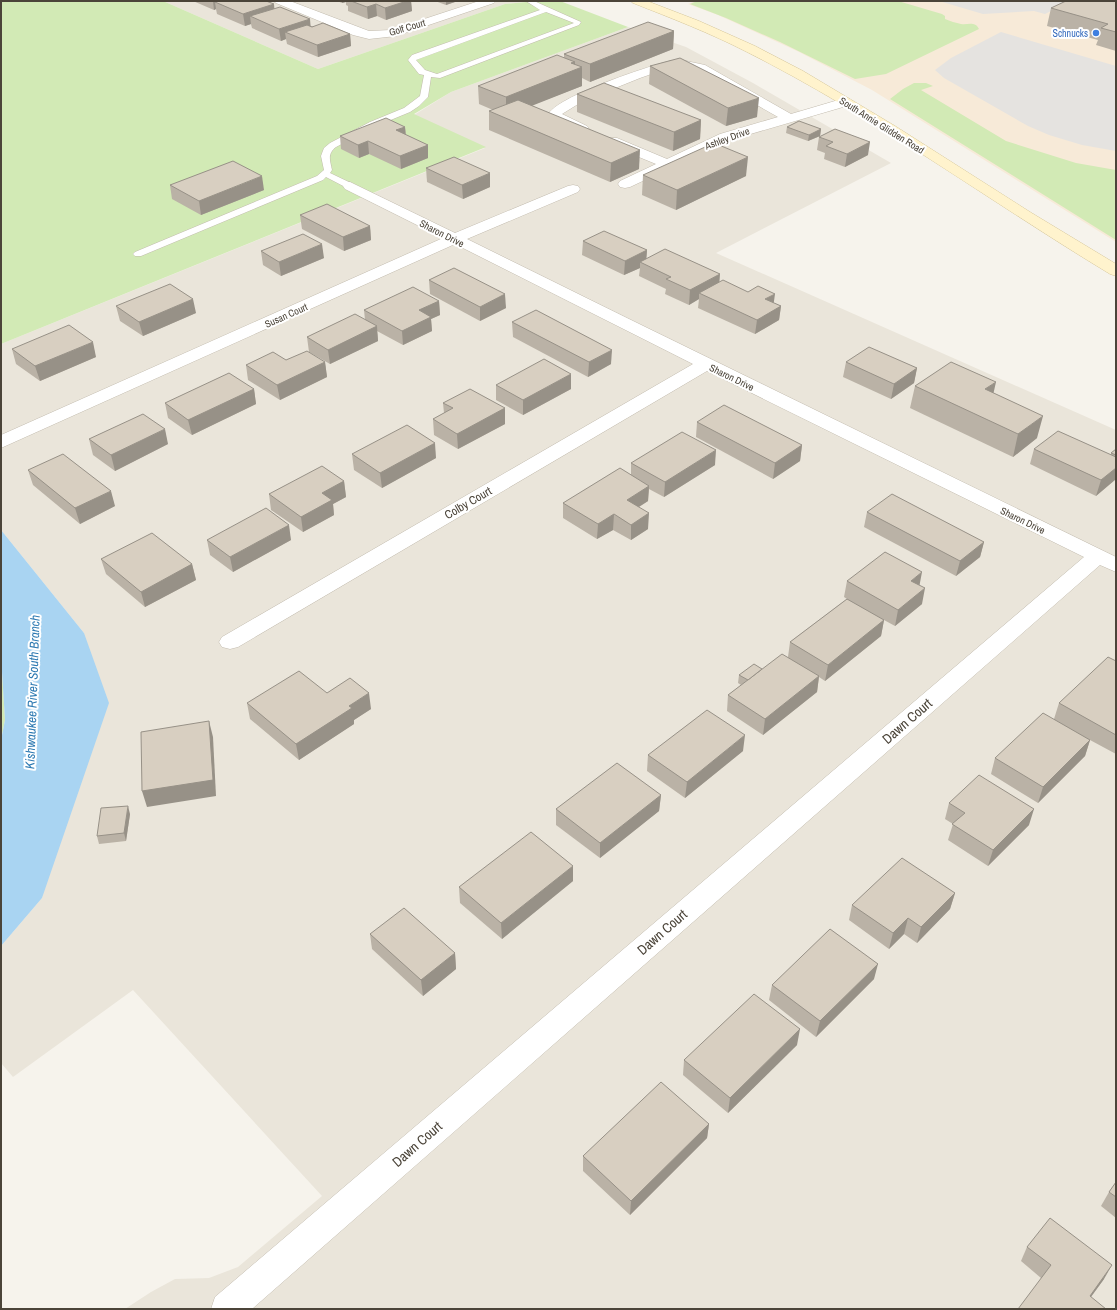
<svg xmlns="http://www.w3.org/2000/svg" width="1117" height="1310" font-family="'Archivo Narrow',sans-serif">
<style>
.residential{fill:#eae5da}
.commercial{fill:#f7ead8}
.green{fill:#d2eab5}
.parking{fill:#e5e3e0}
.water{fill:#a9d4f2}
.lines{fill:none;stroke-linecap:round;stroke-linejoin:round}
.service-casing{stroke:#c2bbae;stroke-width:1}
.minor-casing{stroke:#c2bbae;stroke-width:1}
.secondary-casing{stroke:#d6c79b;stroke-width:1}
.service{fill:#fff;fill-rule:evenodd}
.minor{fill:#fff;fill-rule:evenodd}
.secondary{fill:#fff3cd;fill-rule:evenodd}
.wall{fill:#bab2a6}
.shaded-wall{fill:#979187}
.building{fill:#d8cfc1;stroke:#979187}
.shop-dot{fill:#3f7fe0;stroke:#fff;stroke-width:1.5}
.labels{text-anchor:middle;stroke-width:4;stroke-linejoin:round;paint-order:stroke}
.far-street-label{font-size:10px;fill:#4b4439;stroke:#fff}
.far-shop-label{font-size:10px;fill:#366cbe;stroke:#fff;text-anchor:end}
.street-label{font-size:12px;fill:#4b4439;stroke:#fff}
.water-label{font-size:13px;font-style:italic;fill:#2e7ab2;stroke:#fff}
.near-street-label{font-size:14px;fill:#4b4439;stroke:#fff}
</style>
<rect width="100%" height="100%" fill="#f6f3ec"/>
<g class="residential">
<polygon points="163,1 537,1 505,4 318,69"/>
<polygon points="628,27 686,47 753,83 891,163 716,253 1116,430 1116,1309 125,1309 151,1292 175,1279 209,1278 238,1267 322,1196 133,990 13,1077 1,1063 1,946 42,898 84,633 1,530 1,344 485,148 414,115 451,92"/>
</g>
<polygon class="commercial" points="695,1 1116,1 1116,242 872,90 799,52 718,15 688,4"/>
<g class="green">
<polygon points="1,1 163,1 318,69 505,4 537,1 560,1 628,27 451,92 414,114 486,147 1,344"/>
<path d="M 697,1 L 898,1 L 942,14 L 945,16 L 945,19 C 950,21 956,23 961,24 C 968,25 975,21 979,29 L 886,74 L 855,79 L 780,42 L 726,18 L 690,4 Z"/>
<polygon points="914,83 926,83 933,86 921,90 1006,141 1076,163 1116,170 1116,240 890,99 903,89"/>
<polygon points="1,656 5,720 1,740"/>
</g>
<g class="parking">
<polygon points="939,1 1071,1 1045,14 1034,11 983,14"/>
<polygon points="1001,32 1116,66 1116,151 1082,145 1049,135 1028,126 944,78 935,70 951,58"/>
</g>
<polygon class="water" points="1,530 84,633 109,703 42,898 1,946 1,740 5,720 1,656"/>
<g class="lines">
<defs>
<path id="service" d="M 526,1 L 534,1 L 581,22 L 579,25 L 440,78 L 431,77 L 428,97 L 419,106 L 410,112 L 376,126 L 336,147 C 327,154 330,160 332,170 L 330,173 L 353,184 L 354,186 L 353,188 L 347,188 L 326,177 L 323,180 L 141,256 L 135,256 L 133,254 L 135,252 L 317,176 L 324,170 L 321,156 L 324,148 L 330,143 L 370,122 L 404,108 L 420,96 L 424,75 L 419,74 L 408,60 L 412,55 L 540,10 ZM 546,12 L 574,23 L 437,74 L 425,70 L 416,60 Z"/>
<g id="minor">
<polygon points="274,1 290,1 369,31 391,30 479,1 496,1 494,3 396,36 369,39 353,35 276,3"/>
<path d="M 670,61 L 686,61 L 705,65 L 791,114 L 845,98 L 850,99 L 852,102 L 850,105 L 730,140 L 630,187 L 625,188 L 620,187 L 618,184 L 620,181 L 656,164 L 607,144 L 605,141 L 607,138 L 617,138 L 667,159 L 720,134 L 778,117 L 697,71 L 678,68 L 663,70 L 640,78 L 583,101 L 562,114 L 587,126 L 589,129 L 587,132 C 576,135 555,124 548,115 C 555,97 649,66 670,61 Z"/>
<polygon points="350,182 455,233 568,186 573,185 578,186 580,189 578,192 467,239 629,319 1116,557 1116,572 1100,565 252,1309 211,1309 215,1297 1084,557 707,371 238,647 230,649 222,647 219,642 222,637 693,364 455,244 1,448 1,435 443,238 345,189 343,186 345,183"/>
</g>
<path id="secondary" d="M 631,1 L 647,1 L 699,21 L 755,46 L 803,71 L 895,126 L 1030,212 L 1116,264 L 1116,276 L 1110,274 C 989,201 874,116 747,52 C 710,33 671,18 633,3 Z"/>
</defs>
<use href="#service" class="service-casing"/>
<use href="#minor" class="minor-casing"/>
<use href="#secondary" class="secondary-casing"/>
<use href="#service" class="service"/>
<use href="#minor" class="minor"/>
<use href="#secondary" class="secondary"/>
</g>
<g class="wall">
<polygon points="193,1 266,1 274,9 311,26 350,34 351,46 318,57 287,44 286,39 281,41 252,28 251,24 245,26 217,14 216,9 214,10"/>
<polygon points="337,1 411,1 412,11 386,20 377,16 368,19 348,11 348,6 346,5 346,2 342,3"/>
<polygon points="435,1 458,1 446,5"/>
<polygon points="1116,1 1116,51 1096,45 1098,40 1047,26 1051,8"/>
<polygon points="674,31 673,49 590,82 582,78 582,86 532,105 639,169 610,182 489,130 489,111 493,110 479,104 478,86 564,58 564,54"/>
<polygon points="650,66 757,117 726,126 649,84"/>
<polygon points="577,94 701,120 700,139 673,151 577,112"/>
<polygon points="405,127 406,135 428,145 428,158 401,169 369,154 359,158 341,149 340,136"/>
<polygon points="787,127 821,129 820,136 808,141 786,133"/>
<polygon points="819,137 868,155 845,167 824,159 825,153 817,150"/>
<polygon points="426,168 490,187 463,199 427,182"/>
<polygon points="643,175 746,176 676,210 642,195"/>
<polygon points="170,185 264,190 201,215 172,199"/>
<polygon points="300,215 370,226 371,240 344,251 302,229"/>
<polygon points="583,241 647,250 646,259 719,282 781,306 779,320 755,334 698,308 699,299 689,305 665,294 666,289 639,276 640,268 624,275 582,255"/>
<polygon points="261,251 324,258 281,276 263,265"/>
<polygon points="429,280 506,308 480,321 430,294"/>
<polygon points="439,301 440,315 431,319 432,331 403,345 377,331 378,341 330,364 309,352 307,337 365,320 364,310"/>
<polygon points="116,306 196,313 143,336 120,321"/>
<polygon points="512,322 611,364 588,377 513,337"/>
<polygon points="12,349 96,357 40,381 16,364"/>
<polygon points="286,360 325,362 327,377 280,400 248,380 246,365"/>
<polygon points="846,362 917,368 914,383 891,399 843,377"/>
<polygon points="496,385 571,389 523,415 496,400"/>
<polygon points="915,386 993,393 1037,438 1013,457 910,408"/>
<polygon points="254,389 256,404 192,435 168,418 165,403"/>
<polygon points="443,403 505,408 505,424 458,449 434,435 433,419 444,413"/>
<polygon points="697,422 802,445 800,461 773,479 696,437"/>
<polygon points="89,439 168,444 115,471 93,455"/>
<polygon points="1034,449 1111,455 1111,453 1116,449 1116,479 1096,496 1030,464"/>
<polygon points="352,454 436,458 382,488 354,470"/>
<polygon points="631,463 715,465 664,497 649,489 648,501 639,507 648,529 631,540 613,530 597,539 563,518 563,503 631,475"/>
<polygon points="28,470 115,506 80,524 33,485"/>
<polygon points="344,481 346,497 333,504 334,515 303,532 271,510 269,494"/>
<polygon points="867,512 984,542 980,557 956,576 864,527"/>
<polygon points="207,540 291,540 233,572 210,555"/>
<polygon points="101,559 192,564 196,580 145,607 106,574"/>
<polygon points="847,581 919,585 922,604 895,626 884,620 881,636 825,681 819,677 817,692 763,735 727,711 728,695 741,685 738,683 739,675 762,669 788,657 790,642 847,599 844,597"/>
<polygon points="1116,661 1116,754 1090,740 1085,756 1038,803 991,774 995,758 1054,719 1059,703"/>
<polygon points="327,693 371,709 354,720 354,724 299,760 250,719 247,703"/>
<polygon points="743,751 685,798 647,771 648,755"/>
<polygon points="661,795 659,811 600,858 556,825 556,809"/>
<polygon points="949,803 1029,825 988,866 948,840 953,824 945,819"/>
<polygon points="130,814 126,841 99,844 97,836"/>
<polygon points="573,866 573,881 502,939 460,903 459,887"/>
<polygon points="955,893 950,909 917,943 904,934 889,949 849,920 852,905"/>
<polygon points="370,934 455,953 456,969 423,996 372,949"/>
<polygon points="874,979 816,1037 769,1000 772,985"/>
<polygon points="797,1045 728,1113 683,1075 684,1060"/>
<polygon points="709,1124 707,1138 630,1215 583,1171 583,1156"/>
<polygon points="1116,1182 1116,1218 1101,1206 1109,1192"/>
<polygon points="1027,1247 1104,1279 1091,1297 1041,1278 1021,1261"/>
</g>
<g class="shaded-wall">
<polygon points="213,1 244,1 215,2 216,9 214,10"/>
<polygon points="342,1 346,1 346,2 342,3"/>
<polygon points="407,1 411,1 412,11 386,20 385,8"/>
<polygon points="446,1 458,1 446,5"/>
<polygon points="274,4 275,16 250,16 251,24 245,26 243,14"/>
<polygon points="376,4 377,16 368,19 367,7"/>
<polygon points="310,19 311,31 285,32 286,39 281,41 279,29"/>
<polygon points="674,31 673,49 590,82 590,64"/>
<polygon points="350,34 351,46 318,57 317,45"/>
<polygon points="575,62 575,70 582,67 582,86 506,116 506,97"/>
<polygon points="759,98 757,117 726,126 728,108"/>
<polygon points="701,120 700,139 673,151 674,132"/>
<polygon points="405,127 406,140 396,130"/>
<polygon points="821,129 820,136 808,141 809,135"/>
<polygon points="368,141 369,154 359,158 358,145"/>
<polygon points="870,142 868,155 845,167 847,154"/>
<polygon points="428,145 428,158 401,169 400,156"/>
<polygon points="640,150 639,169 610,182 611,163"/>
<polygon points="748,157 746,176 676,210 677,190"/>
<polygon points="490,173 490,187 463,199 462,185"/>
<polygon points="262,176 264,190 201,215 199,201"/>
<polygon points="370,226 371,240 344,251 343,237"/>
<polygon points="322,244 324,258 281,276 279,262"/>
<polygon points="647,250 646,264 640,262 640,268 624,275 625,261"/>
<polygon points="720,274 719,288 699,293 699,299 689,305 690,290"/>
<polygon points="505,294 506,308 480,321 480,307"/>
<polygon points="775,294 773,308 765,299"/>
<polygon points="193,299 196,313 143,336 139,322"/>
<polygon points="439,301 440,315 431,319 432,331 403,345 402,331 419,310"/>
<polygon points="781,306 779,320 755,334 757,320"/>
<polygon points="377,326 378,341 330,364 328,350"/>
<polygon points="93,342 96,357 40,381 35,366"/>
<polygon points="612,350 611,364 588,377 589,362"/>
<polygon points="325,362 327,377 280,400 277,385"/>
<polygon points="917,368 914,383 891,399 894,384"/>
<polygon points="571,374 571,389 523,415 523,400"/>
<polygon points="996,382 991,404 985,389"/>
<polygon points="254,389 256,404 192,435 188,420"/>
<polygon points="505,408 505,424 458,449 457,434"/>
<polygon points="1043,416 1037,438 1013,457 1018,434"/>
<polygon points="165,429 168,444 115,471 111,455"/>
<polygon points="435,443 436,458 382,488 380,473"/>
<polygon points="802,445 800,461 773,479 775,463"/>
<polygon points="716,450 715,465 664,497 665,482"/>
<polygon points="1116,468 1116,479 1096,496 1101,480"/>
<polygon points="344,481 346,497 333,504 334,515 303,532 301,517 322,493"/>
<polygon points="649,486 648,501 626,515 627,500"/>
<polygon points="111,491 115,506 80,524 75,508"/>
<polygon points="649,513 648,529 631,540 631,525"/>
<polygon points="614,514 613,530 597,539 598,524"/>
<polygon points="289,525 291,540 233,572 230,557"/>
<polygon points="984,542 980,557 956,576 960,561"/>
<polygon points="192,564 196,580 145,607 141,592"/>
<polygon points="922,572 919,588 911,581"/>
<polygon points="925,588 922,604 895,626 898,610"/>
<polygon points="884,620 881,636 825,681 828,665"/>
<polygon points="819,676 817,692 763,735 765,719"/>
<polygon points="369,693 371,709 354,720 354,724 299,760 296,744 349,706"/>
<polygon points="209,721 213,737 216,796 147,807 142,791"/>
<polygon points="745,735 743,751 685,798 687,782"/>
<polygon points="1090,740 1085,756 1038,803 1043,787"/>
<polygon points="661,795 659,811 600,858 600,843"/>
<polygon points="128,806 130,814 126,841 124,833"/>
<polygon points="1034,809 1029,825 988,866 993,850"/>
<polygon points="573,866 573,881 502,939 501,923"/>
<polygon points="955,893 950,909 917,943 921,927"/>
<polygon points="908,918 904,934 889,949 893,933"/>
<polygon points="455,953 456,969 423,996 421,980"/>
<polygon points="878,964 874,979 816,1037 820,1021"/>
<polygon points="800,1029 797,1045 728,1113 730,1098"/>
<polygon points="709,1124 707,1138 630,1215 631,1201"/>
<polygon points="1112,1265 1104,1279 1082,1309 1090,1296"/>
</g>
<g class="building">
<polygon points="219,1 266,1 274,4 243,14 215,2"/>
<polygon points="351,1 407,1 385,8 376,4 367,7"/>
<polygon points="1066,1 1116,1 1116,32 1101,28 1108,24 1051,8"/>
<polygon points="280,7 310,19 279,29 250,16"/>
<polygon points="648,22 674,31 590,64 564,54"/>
<polygon points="323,23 350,34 317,45 285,32 307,25 312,27"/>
<polygon points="557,55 575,62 571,63 582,67 506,97 478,86"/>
<polygon points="680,58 759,98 728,108 650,66"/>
<polygon points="604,83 701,120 674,132 577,94"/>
<polygon points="518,100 640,150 611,163 489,111"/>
<polygon points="386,118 405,127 396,130 428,145 400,156 368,141 358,145 340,136"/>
<polygon points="799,121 821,129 809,135 787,127"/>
<polygon points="835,129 870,142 847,154 826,146 833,142 819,137"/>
<polygon points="714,143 748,157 677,190 643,175"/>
<polygon points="454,157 490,173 462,185 426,168"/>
<polygon points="233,161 262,176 199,201 170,185"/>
<polygon points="327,204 370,226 343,237 300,215"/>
<polygon points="604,231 647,250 625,261 583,241"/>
<polygon points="303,234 322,244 279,262 261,251"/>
<polygon points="665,249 720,274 690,290 666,279 671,277 640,262"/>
<polygon points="454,268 505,294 480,307 429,280"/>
<polygon points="723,280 748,292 758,286 775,294 765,299 781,306 757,320 699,293"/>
<polygon points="170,284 193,299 139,322 116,306"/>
<polygon points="413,287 439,301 419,310 431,317 402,331 364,310"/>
<polygon points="536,310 612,350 589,362 512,322"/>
<polygon points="355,314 377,326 328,350 307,337"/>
<polygon points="69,325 93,342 35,366 12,349"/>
<polygon points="869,347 917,368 894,384 846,362"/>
<polygon points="307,351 325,362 277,385 246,365 273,352 286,360"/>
<polygon points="544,359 571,374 523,400 496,385"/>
<polygon points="951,362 996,382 985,389 1043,416 1018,434 915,386"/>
<polygon points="229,373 254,389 188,420 165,403"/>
<polygon points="470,389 505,408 457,434 433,419 453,408 443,403"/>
<polygon points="724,405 802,445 775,463 697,422"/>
<polygon points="143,414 165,429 111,455 89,439"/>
<polygon points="407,425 435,443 380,473 352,454"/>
<polygon points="1058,431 1116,457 1116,468 1101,480 1034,449"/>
<polygon points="682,432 716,450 665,482 631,463"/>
<polygon points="1116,449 1116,455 1111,453"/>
<polygon points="63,454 111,491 75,508 28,470"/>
<polygon points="322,466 344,481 322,493 332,500 301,517 269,494"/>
<polygon points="620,468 649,486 627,500 649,513 631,525 614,514 598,524 563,503"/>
<polygon points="892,494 984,542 960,561 867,512"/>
<polygon points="266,508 289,525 230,557 207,540"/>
<polygon points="152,533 192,564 141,592 101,559"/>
<polygon points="885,552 922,572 911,581 925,588 898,610 847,581"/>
<polygon points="847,599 884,620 828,665 790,642"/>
<polygon points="782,654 819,676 765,719 728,695"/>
<polygon points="1108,657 1116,661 1116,735 1059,703"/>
<polygon points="754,664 762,669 748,680 739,675"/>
<polygon points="299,671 327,693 350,678 369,693 349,706 352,708 296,744 247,703"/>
<polygon points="707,710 745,735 687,782 648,755"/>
<polygon points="1043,713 1090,740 1043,787 995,758"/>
<polygon points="209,721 213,780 142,791 141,732"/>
<polygon points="617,763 661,795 600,843 556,809"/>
<polygon points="979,775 1034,809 993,850 952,824 965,813 949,803"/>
<polygon points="128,806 124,833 97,836 101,808"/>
<polygon points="531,832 573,866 501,923 459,887"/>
<polygon points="902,858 955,893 921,927 908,918 893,933 852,905"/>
<polygon points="404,908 455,953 421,980 370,934"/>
<polygon points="830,929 878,964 820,1021 772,985"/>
<polygon points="754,994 800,1029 730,1098 684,1060"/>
<polygon points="661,1082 709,1124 631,1201 583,1156"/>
<polygon points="1116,1182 1116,1197 1109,1192"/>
<polygon points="1050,1218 1112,1265 1090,1296 1106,1309 1018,1309 1051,1265 1027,1247"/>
</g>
<circle class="shop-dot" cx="1096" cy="33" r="4"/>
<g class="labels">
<g class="far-street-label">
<text transform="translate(407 27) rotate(-16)" y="4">Golf Court</text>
<text transform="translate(882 125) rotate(32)" y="4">South Annie Glidden Road</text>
<text transform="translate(727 138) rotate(-20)" y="4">Ashley Drive</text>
<text transform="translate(442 233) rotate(27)" y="4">Sharon Drive</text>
<text transform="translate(286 315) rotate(-24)" y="4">Susan Court</text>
<text transform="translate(732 377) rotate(26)" y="4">Sharon Drive</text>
<text transform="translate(1023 520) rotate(26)" y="4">Sharon Drive</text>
</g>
<g class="far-shop-label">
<text x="1088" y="37">Schnucks</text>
</g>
<g class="street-label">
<text transform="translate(468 503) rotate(-30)" y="4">Colby Court</text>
</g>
<g class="water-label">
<text transform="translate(32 692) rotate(-88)" y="5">Kishwaukee River South Branch</text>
</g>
<g class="near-street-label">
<text transform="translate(907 721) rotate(-41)" y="5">Dawn Court</text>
<text transform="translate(662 932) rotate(-41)" y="5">Dawn Court</text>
<text transform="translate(417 1144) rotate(-41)" y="5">Dawn Court</text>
</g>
</g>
<rect width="1117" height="1310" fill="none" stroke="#4b4439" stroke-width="4"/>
</svg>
